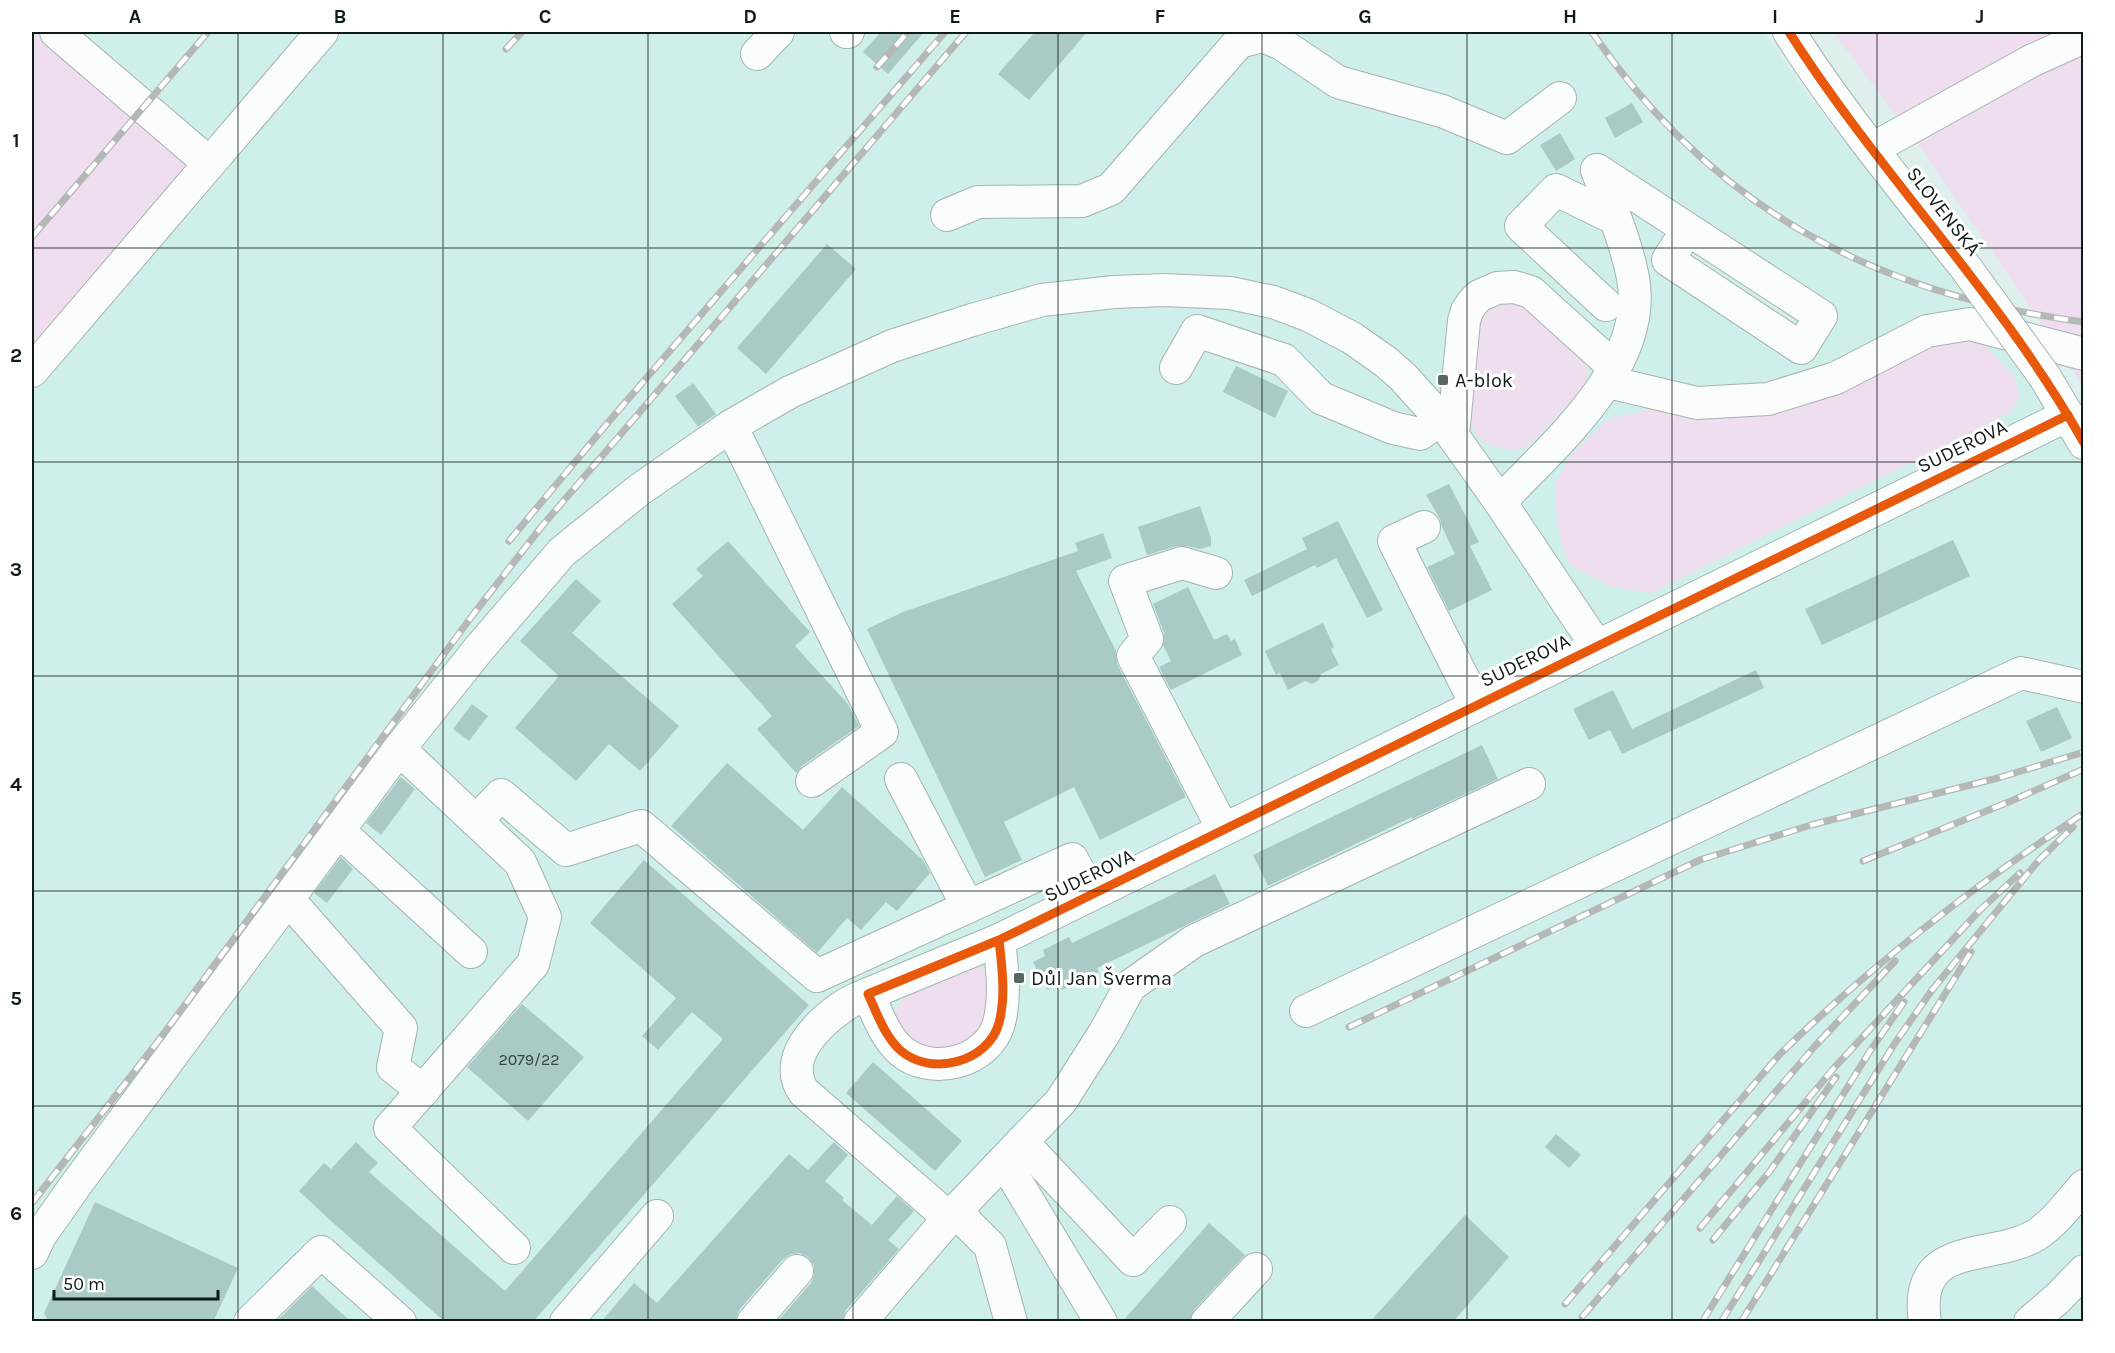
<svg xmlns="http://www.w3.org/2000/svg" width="2115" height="1353" font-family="Karla,sans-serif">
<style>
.built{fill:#cfefea}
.green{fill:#efdef0}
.building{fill:#a9cac5}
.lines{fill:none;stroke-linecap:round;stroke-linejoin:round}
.minor-casing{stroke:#a5b3b1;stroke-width:34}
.minor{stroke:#fafdfc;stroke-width:32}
.rail-casing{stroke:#b4b8b7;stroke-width:7}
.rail{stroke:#fff;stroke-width:4.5;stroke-dasharray:14;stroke-linecap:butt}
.minor-bridge-casing{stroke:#a5b3b1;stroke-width:34;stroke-linecap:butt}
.minor-bridge{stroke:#fafdfc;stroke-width:32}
.cycleway-casing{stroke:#fff;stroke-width:13}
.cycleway{stroke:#e8590c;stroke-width:9}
.grid{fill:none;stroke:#0f1b19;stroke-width:1.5;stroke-opacity:0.55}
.poi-dot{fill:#576663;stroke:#fff;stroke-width:2}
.labels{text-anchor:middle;stroke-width:6;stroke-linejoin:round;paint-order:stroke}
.number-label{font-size:16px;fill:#364744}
.street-label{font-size:20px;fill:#0f1b19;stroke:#fff}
.poi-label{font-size:20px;fill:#0f1b19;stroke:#fff;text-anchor:start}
.neatline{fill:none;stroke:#0f1b19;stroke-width:2}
.grid-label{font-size:20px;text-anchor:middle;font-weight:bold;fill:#0f1b19}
</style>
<rect width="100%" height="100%" fill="#def0ed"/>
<polygon class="built" points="77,32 1764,32 1808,96 1918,235 1966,268 2083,443 2083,1321 32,1322 32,392 231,166"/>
<g class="green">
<polygon points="32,32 66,32 209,163 32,371"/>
<polygon points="1833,32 2083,32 2083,385 1928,158"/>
<path d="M 1499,301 L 1519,302 L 1583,357 L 1587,364 L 1588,372 L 1582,390 L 1526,448 C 1508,451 1493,448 1478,438 L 1469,418 L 1480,318 L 1488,308 Z"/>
<polygon points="1972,331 2014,376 2020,397 2009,413 1652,593 1612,587 1570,565 1562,545 1557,520 1555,484 1571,455 1608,419 1900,353"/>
<path d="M 975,965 L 985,970 C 992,991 988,1012 982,1033 L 945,1053 L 909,1042 C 899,1024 887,1014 906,997 Z"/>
</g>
<g class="building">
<polygon points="881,32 924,32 888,74 863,52"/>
<polygon points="1035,32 1087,32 1029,100 998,74"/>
<polygon points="1632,103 1643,122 1615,138 1605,118"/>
<polygon points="1560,133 1575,159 1556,171 1540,145"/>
<polygon points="827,244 856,269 766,374 737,348"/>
<polygon points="1236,366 1288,391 1275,418 1223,392"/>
<polygon points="693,383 716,414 698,427 675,396"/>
<polygon points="1449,484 1479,542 1470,546 1492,590 1449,611 1427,567 1455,554 1442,527 1440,519 1426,495"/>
<polygon points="1200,506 1211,538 1211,546 1200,549 1187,546 1177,546 1147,555 1138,527"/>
<polygon points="1338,521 1383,610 1367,618 1336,558 1317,568 1315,565 1252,596 1244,580 1307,549 1302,538"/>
<polygon points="1103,533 1112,558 1076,571 1116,651 1117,664 1186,797 1100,840 1074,787 1004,822 1022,860 985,877 867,629 903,612 1078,551 1075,543"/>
<polygon points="1953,540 1970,576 1822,645 1805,609"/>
<polygon points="728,541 810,632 795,646 848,704 859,726 802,766 796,773 757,729 772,716 672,604 703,576 696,569"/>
<polygon points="576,579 601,601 572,633 679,726 640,771 609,744 576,781 515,728 559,676 520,641"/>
<polygon points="1188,587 1214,640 1227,634 1231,641 1235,639 1242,655 1171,690 1159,667 1171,661 1163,645 1164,633 1153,604"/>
<polygon points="1323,623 1334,647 1331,649 1339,665 1321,674 1319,680 1312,684 1305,681 1288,690 1280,673 1276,675 1265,651"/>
<polygon points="1756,670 1764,688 1622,754 1610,730 1589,740 1573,709 1613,690 1632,729"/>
<polygon points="472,704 488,716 469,741 453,729"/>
<polygon points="2057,707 2072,738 2041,752 2026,721"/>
<polygon points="1482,745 1498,779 1412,819 1412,817 1268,886 1253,855"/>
<polygon points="727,763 803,830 842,787 923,860 930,873 897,911 886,902 861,930 847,918 817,953 671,826"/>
<polygon points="401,777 415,789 381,835 366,823"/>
<polygon points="341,857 353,869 327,903 314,893"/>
<polygon points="644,860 809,1005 533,1322 445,1322 330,1220 299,1191 324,1163 331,1169 356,1142 378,1163 369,1172 505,1291 723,1039 692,1012 658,1050 642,1036 676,998 590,923"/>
<polygon points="1215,874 1230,904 1097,968 1099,972 1062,990 1059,984 1047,990 1033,962 1045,956 1043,950 1069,937 1072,943"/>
<polygon points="522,1004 584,1057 528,1121 467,1067"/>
<polygon points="873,1062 962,1141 935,1171 846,1093"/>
<polygon points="1556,1134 1581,1155 1569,1168 1545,1147"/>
<polygon points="834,1142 848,1155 825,1181 844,1198 842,1200 872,1225 897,1196 914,1211 888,1240 899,1249 846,1310 842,1322 777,1322 811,1283 814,1275 814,1265 808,1257 800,1253 791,1254 783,1259 739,1310 735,1322 601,1322 634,1283 657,1303 789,1154 808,1170"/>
<polygon points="95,1202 238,1268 213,1322 49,1322 44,1313"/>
<polygon points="1465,1215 1509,1257 1453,1322 1370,1322"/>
<polygon points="1209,1223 1245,1255 1194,1310 1190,1322 1122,1322"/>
<polygon points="312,1286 339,1311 352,1322 276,1322"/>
</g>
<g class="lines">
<defs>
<g id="minor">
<polyline points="56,32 209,163"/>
<polyline points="846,32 848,32"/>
<path d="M 1789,32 C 1842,115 1905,191 1966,268"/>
<polyline points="757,54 778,32"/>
<polyline points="1872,149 2031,61 2084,37"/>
<polyline points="1597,170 1821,316 1801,348 1668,260 1687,230"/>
<polyline points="947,215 978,202 1082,201 1111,189 1239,42 1262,36 1280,43 1338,82 1442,111 1507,138 1560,98"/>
<polyline points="1606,305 1521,226 1556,190 1614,218"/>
<polyline points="1176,368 1197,331 1284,360 1321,398 1393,428 1420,434 1441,419"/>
<polyline points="32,371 322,32"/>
<polyline points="2045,377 2084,443"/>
<polyline points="1608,382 1697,403 1768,399 1836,378 1927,331 1970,324 2084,354"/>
<polyline points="731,426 882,732 812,781"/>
<polyline points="1453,435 1464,321 1467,311 1473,302 1479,296 1497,288 1514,287 1531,292 1615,368"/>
<path d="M 1500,502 C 1554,444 1649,366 1633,278 C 1626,241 1610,205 1597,170"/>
<polyline points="1424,527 1394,541 1476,704"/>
<polyline points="1216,573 1182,563 1125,581 1147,639 1133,656 1223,829"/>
<polyline points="399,749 520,862 545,917 533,964 390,1128 514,1248"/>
<polyline points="901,779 968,907"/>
<polyline points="476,821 501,795 566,850 641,826 817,976 1072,859 1091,894"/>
<polyline points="338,830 471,952"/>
<polyline points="288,899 401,1028 393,1067 423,1091"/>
<path d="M 999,940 C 1002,967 1006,996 999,1023 C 988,1063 930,1077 900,1050 C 884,1035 877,1013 868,994 L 999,940 L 2068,415"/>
<polyline points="1306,1011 2021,673 2084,687"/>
<polyline points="1022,1142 1133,1260 1170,1222"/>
<polyline points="1004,1161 1101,1322"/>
<polyline points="956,1212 990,1246 1011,1322"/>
<polyline points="949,1218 1061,1101 1105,1032 1130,986 1194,941 1529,784"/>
<polyline points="32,1253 40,1236 75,1186 399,749 478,650 562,552 639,490 731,426 790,392 892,346 972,320 1042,300 1114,292 1164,290 1230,293 1273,302 1308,315 1352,338 1386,362 1403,377 1441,419 1500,502 1596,645"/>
<polyline points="250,1322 321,1252 400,1322"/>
<polyline points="566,1322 657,1216"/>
<polyline points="753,1322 797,1271"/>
<path d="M 860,1322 L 949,1218 L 804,1092 C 781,1060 816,1025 842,1007 C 850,1001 859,998 868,994"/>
<polyline points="1207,1322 1256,1269"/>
<path d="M 1925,1322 C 1912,1238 1991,1262 2036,1235 C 2055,1223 2069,1203 2084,1186"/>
<polyline points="2030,1322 2058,1298 2084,1271"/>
</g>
</defs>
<use href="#minor" class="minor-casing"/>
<use href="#minor" class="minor"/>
<defs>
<g id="rail">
<path d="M 1592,32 C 1711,207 1876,295 2084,322"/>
<polyline points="506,49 522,32"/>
<polyline points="877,67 908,32"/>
<polyline points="32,237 208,32"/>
<polyline points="509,541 611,419 945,32"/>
<polyline points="1863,861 2011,801 2084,769"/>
<polyline points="1349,1027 1700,860 1811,825 1998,778 2084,752"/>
<polyline points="32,1203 159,1040 472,616 542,526 966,32"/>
<polyline points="1700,1228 1834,1068 1980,910 2020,873"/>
<polyline points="1713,1240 1770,1171 1836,1077"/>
<path d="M 1565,1304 L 1780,1054 C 1873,964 1976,884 2084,813"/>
<polyline points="1582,1317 1815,1046 1895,961"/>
<polyline points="1702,1322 1870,1051 1904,1002"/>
<polyline points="1721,1322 1895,1043 1932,990 2039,860 2073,827"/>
<polyline points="1741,1322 1971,952"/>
</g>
</defs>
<use href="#rail" class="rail-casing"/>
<use href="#rail" class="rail"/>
<defs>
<polyline id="minor-bridge" points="1966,268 2045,377"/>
</defs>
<use href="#minor-bridge" class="minor-bridge-casing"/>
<use href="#minor-bridge" class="minor-bridge"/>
<defs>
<g id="cycleway">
<path d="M 1789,32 C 1879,174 2001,295 2084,443"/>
<path d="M 999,940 C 1002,967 1006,996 999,1023 C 988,1063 930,1077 900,1050 C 884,1035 877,1013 868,994 L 999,940 L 2068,415"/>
</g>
</defs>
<use href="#cycleway" class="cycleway-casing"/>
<use href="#cycleway" class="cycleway"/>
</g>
<path class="grid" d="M 238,32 L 238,1322M 443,32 L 443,1322M 648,32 L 648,1322M 853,32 L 853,1322M 1058,32 L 1058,1322M 1262,32 L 1262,1322M 1467,32 L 1467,1322M 1672,32 L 1672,1322M 1877,32 L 1877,1322M 32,248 L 2084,248M 32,462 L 2084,462M 32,676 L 2084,676M 32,891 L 2084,891M 32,1106 L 2084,1106"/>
<g class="poi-dot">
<rect x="1437" y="374" width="12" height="12" rx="3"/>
<rect x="1013" y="972" width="12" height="12" rx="3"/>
</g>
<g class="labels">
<g class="number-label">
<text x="529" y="1065">2079/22</text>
</g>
<g class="street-label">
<text transform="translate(1944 211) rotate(52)" y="7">SLOVENSKÁ</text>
<text transform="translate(1962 446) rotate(-26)" y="7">SUDEROVA</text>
<text transform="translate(1525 660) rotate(-26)" y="7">SUDEROVA</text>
<text transform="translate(1089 875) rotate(-26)" y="7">SUDEROVA</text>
</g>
<g class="poi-label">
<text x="1455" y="387">A-blok</text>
<text x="1031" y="985">Důl Jan Šverma</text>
</g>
</g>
<rect width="2115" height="1353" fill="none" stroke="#ffffff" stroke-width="66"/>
<path d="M54 1290v9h164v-9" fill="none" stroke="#0f1b19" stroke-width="3"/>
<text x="63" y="1290" font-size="18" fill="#0f1b19" stroke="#ffffff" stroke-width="4.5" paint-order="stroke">50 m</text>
<rect x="33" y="33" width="2049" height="1287" class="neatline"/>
<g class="grid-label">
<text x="135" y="23">A</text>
<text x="340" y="23">B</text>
<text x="545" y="23">C</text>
<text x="750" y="23">D</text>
<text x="955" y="23">E</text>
<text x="1160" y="23">F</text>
<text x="1365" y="23">G</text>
<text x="1570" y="23">H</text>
<text x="1775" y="23">I</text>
<text x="1980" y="23">J</text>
<text x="16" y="147">1</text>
<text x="16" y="362">2</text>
<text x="16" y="576">3</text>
<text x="16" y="791">4</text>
<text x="16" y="1005">5</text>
<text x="16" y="1220">6</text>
</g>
</svg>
